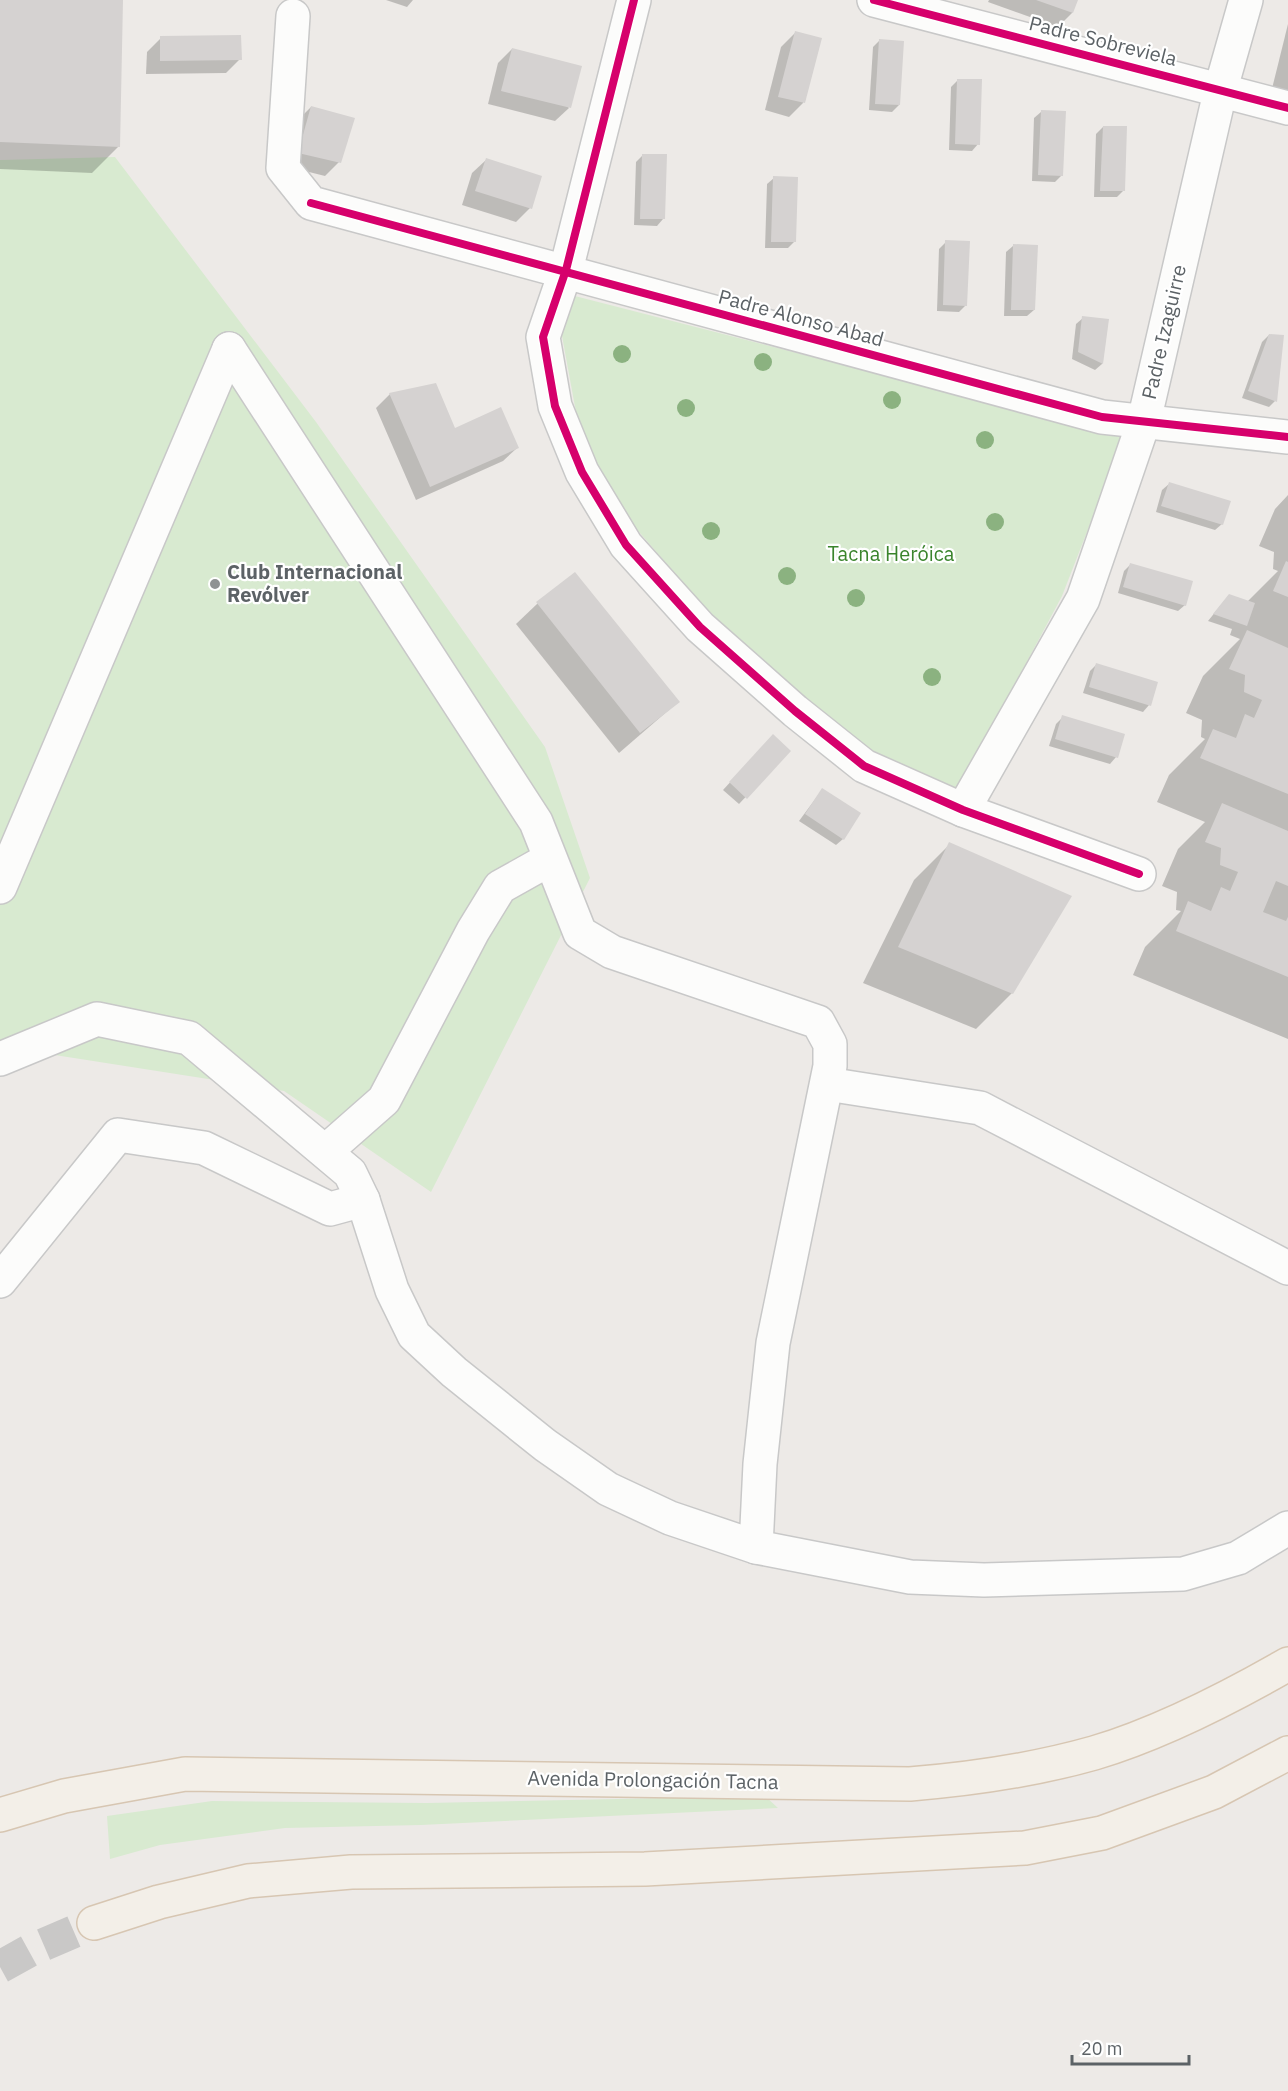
<svg xmlns="http://www.w3.org/2000/svg" width="1288" height="2091" font-family="'IBM Plex Sans',sans-serif">
<style>
.green{fill:#d8ead0}
.shadow{fill:#0003}
.building{fill:#d5d2d1}
.lines{fill:none;stroke-linecap:round;stroke-linejoin:round}
.major-tunnel{stroke:#c9c8c7;stroke-width:33;stroke-dasharray:33 16;stroke-linecap:butt}
.minor-casing{stroke:#c8c8c8;stroke-width:36}
.major-casing{stroke:#d7c6b2;stroke-width:36}
.minor{stroke:#fcfcfb;stroke-width:33}
.major{stroke:#f3efe8;stroke-width:33}
.cycleway-casing{stroke:#fff;stroke-width:11}
.cycleway{stroke:#d6006c;stroke-width:8}
.tree{fill:#8bb280}
.poi-dot{fill:#8f9293;stroke:#fff;stroke-width:2}
.labels{text-anchor:middle;stroke-width:4.5;stroke-linejoin:round;paint-order:stroke}
.street-label{font-size:20px;fill:#5c6266;stroke:#fff}
.park-label{font-size:20px;fill:#3a842c;stroke:#fff}
.poi-label{font-size:20px;font-weight:bold;fill:#5c6266;stroke:#fff;text-anchor:start}
</style>
<rect width="100%" height="100%" fill="#edeae7"/>
<g class="green">
<polygon points="115,157 316,422 545,747 590,878 431,1192 284,1091 42,1053 0,1068 0,160"/>
<polygon points="567,294 1124,437 1062,596 956,795 869,754 790,693 711,615 633,525 580,434 560,325"/>
<polygon points="765,1796 778,1808 421,1825 285,1828 160,1845 110,1859 107,1816 212,1801 427,1803"/>
</g>
<g class="shadow">
<polygon points="0,0 121,0 119,146 92,173 0,169"/>
<polygon points="386,0 413,0 407,7"/>
<polygon points="989,0 1076,0 1072,13 1058,27 988,2"/>
<polygon points="1288,24 1288,114 1267,109"/>
<polygon points="795,33 820,39 803,103 789,117 765,110 781,47"/>
<polygon points="161,38 240,59 226,73 146,74 147,52"/>
<polygon points="880,40 899,105 892,112 869,110 873,47"/>
<polygon points="512,49 569,108 555,121 488,104 498,63"/>
<polygon points="958,80 978,144 972,151 949,150 951,87"/>
<polygon points="311,107 339,162 325,176 285,166 297,121"/>
<polygon points="1041,112 1062,175 1055,182 1032,181 1034,118"/>
<polygon points="1103,127 1123,191 1117,197 1094,197 1096,134"/>
<polygon points="643,155 663,219 657,226 634,225 636,162"/>
<polygon points="486,160 530,208 516,222 462,205 472,173"/>
<polygon points="774,178 794,242 788,248 765,248 767,184"/>
<polygon points="946,242 966,305 959,312 937,311 939,249"/>
<polygon points="1013,246 1034,310 1027,316 1004,316 1006,252"/>
<polygon points="1083,318 1107,320 1102,364 1095,370 1072,359 1076,324"/>
<polygon points="1269,335 1275,401 1269,407 1242,398 1262,342"/>
<polygon points="390,394 454,430 517,448 503,461 416,500 376,408"/>
<polygon points="1169,484 1222,524 1215,530 1156,512 1162,490"/>
<polygon points="1288,495 1288,1039 1133,975 1145,947 1181,911 1176,910 1177,892 1162,886 1178,849 1205,822 1157,802 1169,775 1205,739 1201,737 1202,720 1186,713 1203,676 1240,639 1230,635 1232,629 1208,621 1229,595 1247,602 1278,571 1273,569 1274,552 1259,546 1275,509"/>
<polygon points="1131,564 1185,605 1178,611 1118,593 1124,571"/>
<polygon points="575,574 678,702 619,753 516,624 537,604"/>
<polygon points="1096,665 1149,705 1143,712 1083,693 1090,671"/>
<polygon points="1063,717 1116,757 1110,764 1049,746 1056,724"/>
<polygon points="767,742 789,751 739,804 723,790"/>
<polygon points="822,790 843,839 836,845 799,821"/>
<polygon points="950,844 1012,993 976,1029 863,983 914,880"/>
</g>
<g class="building">
<polygon points="0,0 123,0 120,147 0,142"/>
<polygon points="1036,0 1078,0 1073,13"/>
<polygon points="795,31 822,38 805,103 778,97"/>
<polygon points="241,35 242,60 160,61 160,36"/>
<polygon points="879,39 904,41 900,105 875,104"/>
<polygon points="512,48 582,66 571,108 501,91"/>
<polygon points="957,79 982,79 980,145 955,144"/>
<polygon points="311,106 355,118 341,163 298,153"/>
<polygon points="1041,110 1066,111 1063,176 1038,175"/>
<polygon points="1103,126 1127,126 1125,191 1100,191"/>
<polygon points="642,154 667,154 665,219 640,219"/>
<polygon points="486,158 542,176 532,209 475,191"/>
<polygon points="773,176 798,177 796,242 771,242"/>
<polygon points="945,240 970,241 967,306 943,305"/>
<polygon points="1013,244 1038,245 1035,310 1011,310"/>
<polygon points="1082,316 1109,319 1103,364 1078,352"/>
<polygon points="1269,334 1284,335 1277,402 1248,391"/>
<polygon points="436,383 455,428 501,407 519,448 430,487 389,393"/>
<polygon points="1169,482 1231,501 1223,525 1161,506"/>
<polygon points="1286,561 1288,562 1288,597 1273,591"/>
<polygon points="1130,563 1193,581 1186,606 1123,587"/>
<polygon points="575,572 680,702 640,733 536,602"/>
<polygon points="1229,594 1255,603 1247,626 1213,614"/>
<polygon points="1247,630 1288,648 1288,794 1200,758 1213,729 1236,738 1245,714 1254,718 1262,700 1244,692 1245,675 1229,669"/>
<polygon points="1096,663 1158,682 1151,706 1089,687"/>
<polygon points="1062,715 1125,734 1118,758 1055,739"/>
<polygon points="773,734 791,751 747,799 729,782"/>
<polygon points="822,788 861,813 844,840 805,814"/>
<polygon points="1222,803 1288,831 1288,886 1276,881 1263,912 1286,921 1288,917 1288,977 1176,931 1188,901 1211,911 1221,887 1230,891 1238,872 1220,865 1221,848 1205,842"/>
<polygon points="949,842 1072,896 1013,994 898,947"/>
</g>
<g class="lines">
<polyline class="major-tunnel" points="0,1967 29,1951 94,1923"/>
<defs>
<g id="minor">
<polyline points="634,0 566,270 543,337 555,406 582,472 626,545 700,627 795,711 864,766 963,810 1139,874"/>
<polyline points="874,0 1288,108"/>
<polyline points="293,16 283,168 311,203 1102,417 1288,437"/>
<polyline points="229,349 536,822 580,933 612,952 818,1022 830,1044 830,1066 773,1343 760,1464 756,1547"/>
<polyline points="963,810 1083,599 1144,421 1221,88 1246,0"/>
<polyline points="0,887 229,349"/>
<polyline points="0,1059 97,1019 189,1038 350,1173 363,1200 392,1290 414,1335 454,1372 545,1445 608,1489 670,1518 756,1547 910,1577 984,1580 1183,1574 1238,1558 1288,1528"/>
<polyline points="827,1084 980,1108 1288,1268"/>
<polyline points="326,1151 384,1100 473,931 500,887 550,859"/>
<polyline points="0,1281 118,1135 204,1148 330,1209 363,1200"/>
</g>
<g id="major">
<path d="M 0,1815 L 64,1796 L 185,1774 L 910,1784 C 972,1779 1034,1770 1094,1753 C 1161,1733 1227,1699 1288,1664"/>
<polyline points="94,1923 159,1902 248,1881 351,1872 645,1869 1025,1848 1102,1833 1214,1792 1288,1753"/>
</g>
</defs>
<use href="#minor" class="minor-casing"/>
<use href="#major" class="major-casing"/>
<use href="#minor" class="minor"/>
<use href="#major" class="major"/>
<defs>
<g id="cycleway">
<polyline points="634,0 566,270 543,337 555,406 582,472 626,545 700,627 795,711 864,766 963,810 1139,874"/>
<polyline points="874,0 1288,108"/>
<polyline points="311,203 1102,417 1288,437"/>
</g>
</defs>
<use href="#cycleway" class="cycleway-casing"/>
<use href="#cycleway" class="cycleway"/>
</g>
<g class="tree">
<circle cx="622" cy="354" r="9"/>
<circle cx="763" cy="362" r="9"/>
<circle cx="892" cy="400" r="9"/>
<circle cx="686" cy="408" r="9"/>
<circle cx="985" cy="440" r="9"/>
<circle cx="995" cy="522" r="9"/>
<circle cx="711" cy="531" r="9"/>
<circle cx="787" cy="576" r="9"/>
<circle cx="856" cy="598" r="9"/>
<circle cx="932" cy="677" r="9"/>
</g>
<circle class="poi-dot" cx="215" cy="584" r="6"/>
<g class="labels">
<g class="street-label">
<text transform="translate(1103 41) rotate(14)" y="7">Padre Sobreviela</text>
<text transform="translate(801 318) rotate(15)" y="7">Padre Alonso Abad</text>
<text transform="translate(1164 332) rotate(-77)" y="7">Padre Izaguirre</text>
<text transform="translate(653 1780) rotate(1)" y="7">Avenida Prolongación Tacna</text>
</g>
<g class="park-label">
<text x="891" y="561">Tacna Heróica</text>
</g>
<g class="poi-label">
<text x="227" y="579">Club Internacional<tspan x="227" dy="23">Revólver</tspan></text>
</g>
</g>
<path d="M1072 2055v9h117v-9" fill="none" stroke="#5c6266" stroke-width="3"/>
<text x="1081" y="2055" font-size="18" fill="#5c6266" stroke="#ffffff" stroke-width="4.5" paint-order="stroke">20 m</text>
</svg>
